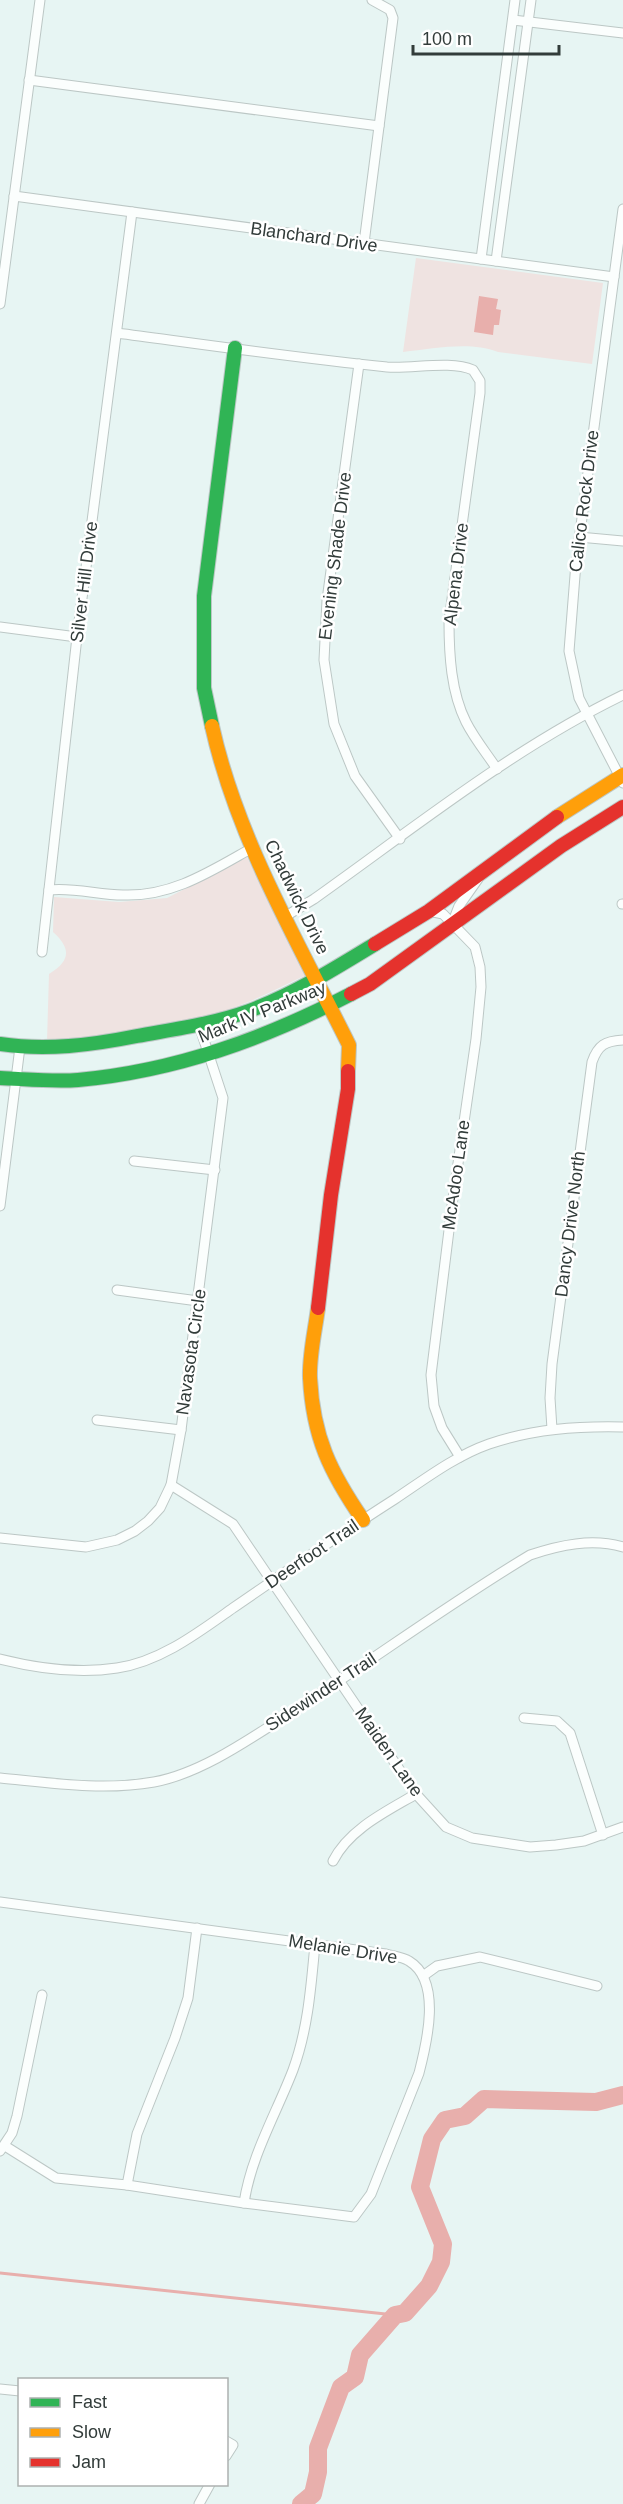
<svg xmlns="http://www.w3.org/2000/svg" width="623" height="2504" font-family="Arial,sans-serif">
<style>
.green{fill:#efe3e1}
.water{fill:#e8afac}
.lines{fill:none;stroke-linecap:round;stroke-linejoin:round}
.stream{stroke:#e8afac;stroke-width:3}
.river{stroke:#e8afac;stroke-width:18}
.street-casing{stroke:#bcc7c5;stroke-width:11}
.fast-casing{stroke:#bcc7c5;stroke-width:16}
.slow-casing{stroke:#bcc7c5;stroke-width:16}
.jam-casing{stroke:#bcc7c5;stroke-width:16}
.street{stroke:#fbfefd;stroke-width:9}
.fast{stroke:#30b455;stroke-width:14}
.slow{stroke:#ff9f0a;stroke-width:14}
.jam{stroke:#e5322d;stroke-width:14}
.labels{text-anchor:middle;stroke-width:5;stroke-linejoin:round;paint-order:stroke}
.street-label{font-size:18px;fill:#323c3a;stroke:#fff}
</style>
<rect width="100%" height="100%" fill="#e7f5f3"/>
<g class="green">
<path d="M 416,258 L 603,283 L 592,364 L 498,352 C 469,341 434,349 403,352 Z"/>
<path d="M 247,857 L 306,975 C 285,985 264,996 243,1004 C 181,1029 113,1036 47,1041 L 49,974 C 71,961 71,948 53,932 L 54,897 L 119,902 L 167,898 Z"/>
</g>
<polygon class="water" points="479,296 498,299 496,309 501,310 499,325 494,325 493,335 474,332"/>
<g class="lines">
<polyline class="stream" points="0,2273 395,2315"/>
<polyline class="river" points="301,2504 313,2494 318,2472 318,2448 341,2387 355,2377 360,2355 395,2315 405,2313 429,2286 441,2262 443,2244 420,2187 432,2139 445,2120 465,2116 484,2099 596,2102 623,2095"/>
<defs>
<g id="street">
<polyline points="513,20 623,33"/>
<polyline points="29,80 379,126"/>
<polyline points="14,196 614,277"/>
<polyline points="623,209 576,563 569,651 579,698 623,783"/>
<polyline points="364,243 393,18 390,10 372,0"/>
<polyline points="481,259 515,0"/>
<polyline points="496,261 531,0"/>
<polyline points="0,304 40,0"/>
<path d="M 117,333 C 207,345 297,358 387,367 C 413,369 450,360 473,370 L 480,381 L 480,393 L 449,621 C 449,655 451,692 466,722 C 474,738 487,754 497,769"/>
<polyline points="359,364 327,600 324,660 334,724 355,776 400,839"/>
<polyline points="579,537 623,541"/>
<polyline points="0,627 77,637"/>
<path d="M 49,890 C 73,887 99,895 123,895 C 172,897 211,871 252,848"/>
<polyline points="622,904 623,904"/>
<polyline points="429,911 443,914 475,947 480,967 481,987 476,1039 453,1198 431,1375 434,1406 442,1428 460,1457"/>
<path d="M 286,916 L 314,899 C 414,828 512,749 623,695"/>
<polyline points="452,924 459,906 478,879"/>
<polyline points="42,952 77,637 132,212"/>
<polyline points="134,1161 215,1170"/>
<polyline points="0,1206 20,1047"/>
<polyline points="117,1290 198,1301"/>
<polyline points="97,1420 181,1430"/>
<path d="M 552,1429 L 550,1398 L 552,1364 L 592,1062 C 598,1045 605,1041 623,1040"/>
<polyline points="171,1485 233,1524 416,1794 446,1827 472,1838 530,1847 556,1845 584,1841 623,1827"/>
<polyline points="0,1538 86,1547 117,1540 135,1531 148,1521 160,1508 171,1485 181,1430 223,1098 199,1025"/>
<path d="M 0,1659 C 36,1668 80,1674 117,1668 C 160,1662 199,1632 233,1608 C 287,1571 340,1534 395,1499 C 425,1479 455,1456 489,1444 C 533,1429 577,1426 623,1427"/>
<polyline points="524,1718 557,1721 570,1733 603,1835"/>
<path d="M 0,1778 C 51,1783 103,1791 154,1782 C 203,1773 254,1736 295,1710 C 374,1659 450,1603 530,1555 C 560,1545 592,1538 623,1547"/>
<path d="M 333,1861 C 349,1829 387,1811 416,1794"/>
<path d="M 0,1902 L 386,1954 C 393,1956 403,1957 409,1961 C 442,1981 427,2042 419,2073 L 371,2194 L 354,2217 L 244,2203 L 127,2185 L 56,2178 L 5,2146"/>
<polyline points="423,1976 437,1966 480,1957 597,1986"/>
<polyline points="0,2151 12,2133 17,2116 42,1995"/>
<polyline points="127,2185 137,2134 175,2038 188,1998 197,1928"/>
<path d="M 244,2203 C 251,2156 276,2114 293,2070 C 308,2029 311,1987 315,1944"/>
<polyline points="0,2389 20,2391"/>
<polyline points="226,2441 233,2445 226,2456"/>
<polyline points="199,2504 210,2484"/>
</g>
<g id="fast">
<polyline points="212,726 204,688 204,596 235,348"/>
<path d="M 0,1044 C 46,1051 92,1045 137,1036 C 175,1029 213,1024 249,1011 C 294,994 334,969 375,944"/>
<path d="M 0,1078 C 25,1079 53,1082 78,1080 C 176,1071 264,1039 351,994"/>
</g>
<g id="slow">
<path d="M 212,726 C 237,839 298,942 349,1045 L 348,1071"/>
<polyline points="557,817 623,775"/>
<path d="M 318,1308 C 315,1331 309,1356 310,1378 C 313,1437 330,1472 363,1520"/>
</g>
<g id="jam">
<polyline points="375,944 429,911 557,817"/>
<polyline points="351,994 370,984 561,846 623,807"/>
<polyline points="318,1308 331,1195 348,1089 348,1071"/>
</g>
</defs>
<use href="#street" class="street-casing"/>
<use href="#fast" class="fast-casing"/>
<use href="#slow" class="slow-casing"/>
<use href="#jam" class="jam-casing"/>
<use href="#street" class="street"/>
<use href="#fast" class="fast"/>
<use href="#slow" class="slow"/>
<use href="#jam" class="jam"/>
</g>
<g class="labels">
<g class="street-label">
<text transform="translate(314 237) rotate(8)" y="6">Blanchard Drive</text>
<text transform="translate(584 501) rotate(-83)" y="6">Calico Rock Drive</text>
<text transform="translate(335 556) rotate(-83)" y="6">Evening Shade Drive</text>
<text transform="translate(456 574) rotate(-83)" y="6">Alpena Drive</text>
<text transform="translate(84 582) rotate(-83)" y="6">Silver Hill Drive</text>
<text transform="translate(297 897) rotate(64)" y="6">Chadwick Drive</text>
<text transform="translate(262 1012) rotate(-22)" y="6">Mark IV Parkway</text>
<text transform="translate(456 1175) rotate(-82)" y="6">McAdoo Lane</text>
<text transform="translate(570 1224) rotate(-83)" y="6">Dancy Drive North</text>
<text transform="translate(191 1352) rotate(-82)" y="6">Navasota Circle</text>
<text transform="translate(312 1554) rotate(-34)" y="6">Deerfoot Trail</text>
<text transform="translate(321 1692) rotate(-33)" y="6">Sidewinder Trail</text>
<text transform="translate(389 1752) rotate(55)" y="6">Maiden Lane</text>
<text transform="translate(343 1949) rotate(9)" y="6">Melanie Drive</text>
</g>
</g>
<rect x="18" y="2378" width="210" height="108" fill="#ffffff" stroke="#adb1b0" stroke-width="1.5"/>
<rect x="30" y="2398" width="30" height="9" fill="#30b455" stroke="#adb1b0" stroke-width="1.5"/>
<text x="72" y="2408" font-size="18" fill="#323c3a">Fast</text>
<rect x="30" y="2428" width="30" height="9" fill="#ff9f0a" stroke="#adb1b0" stroke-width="1.5"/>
<text x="72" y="2438" font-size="18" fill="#323c3a">Slow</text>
<rect x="30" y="2458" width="30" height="9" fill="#e5322d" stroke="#adb1b0" stroke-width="1.5"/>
<text x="72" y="2468" font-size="18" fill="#323c3a">Jam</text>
<path d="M413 45v9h146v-9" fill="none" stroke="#323c3a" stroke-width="3"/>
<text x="422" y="45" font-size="18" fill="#323c3a" stroke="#ffffff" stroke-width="4.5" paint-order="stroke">100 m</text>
</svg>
